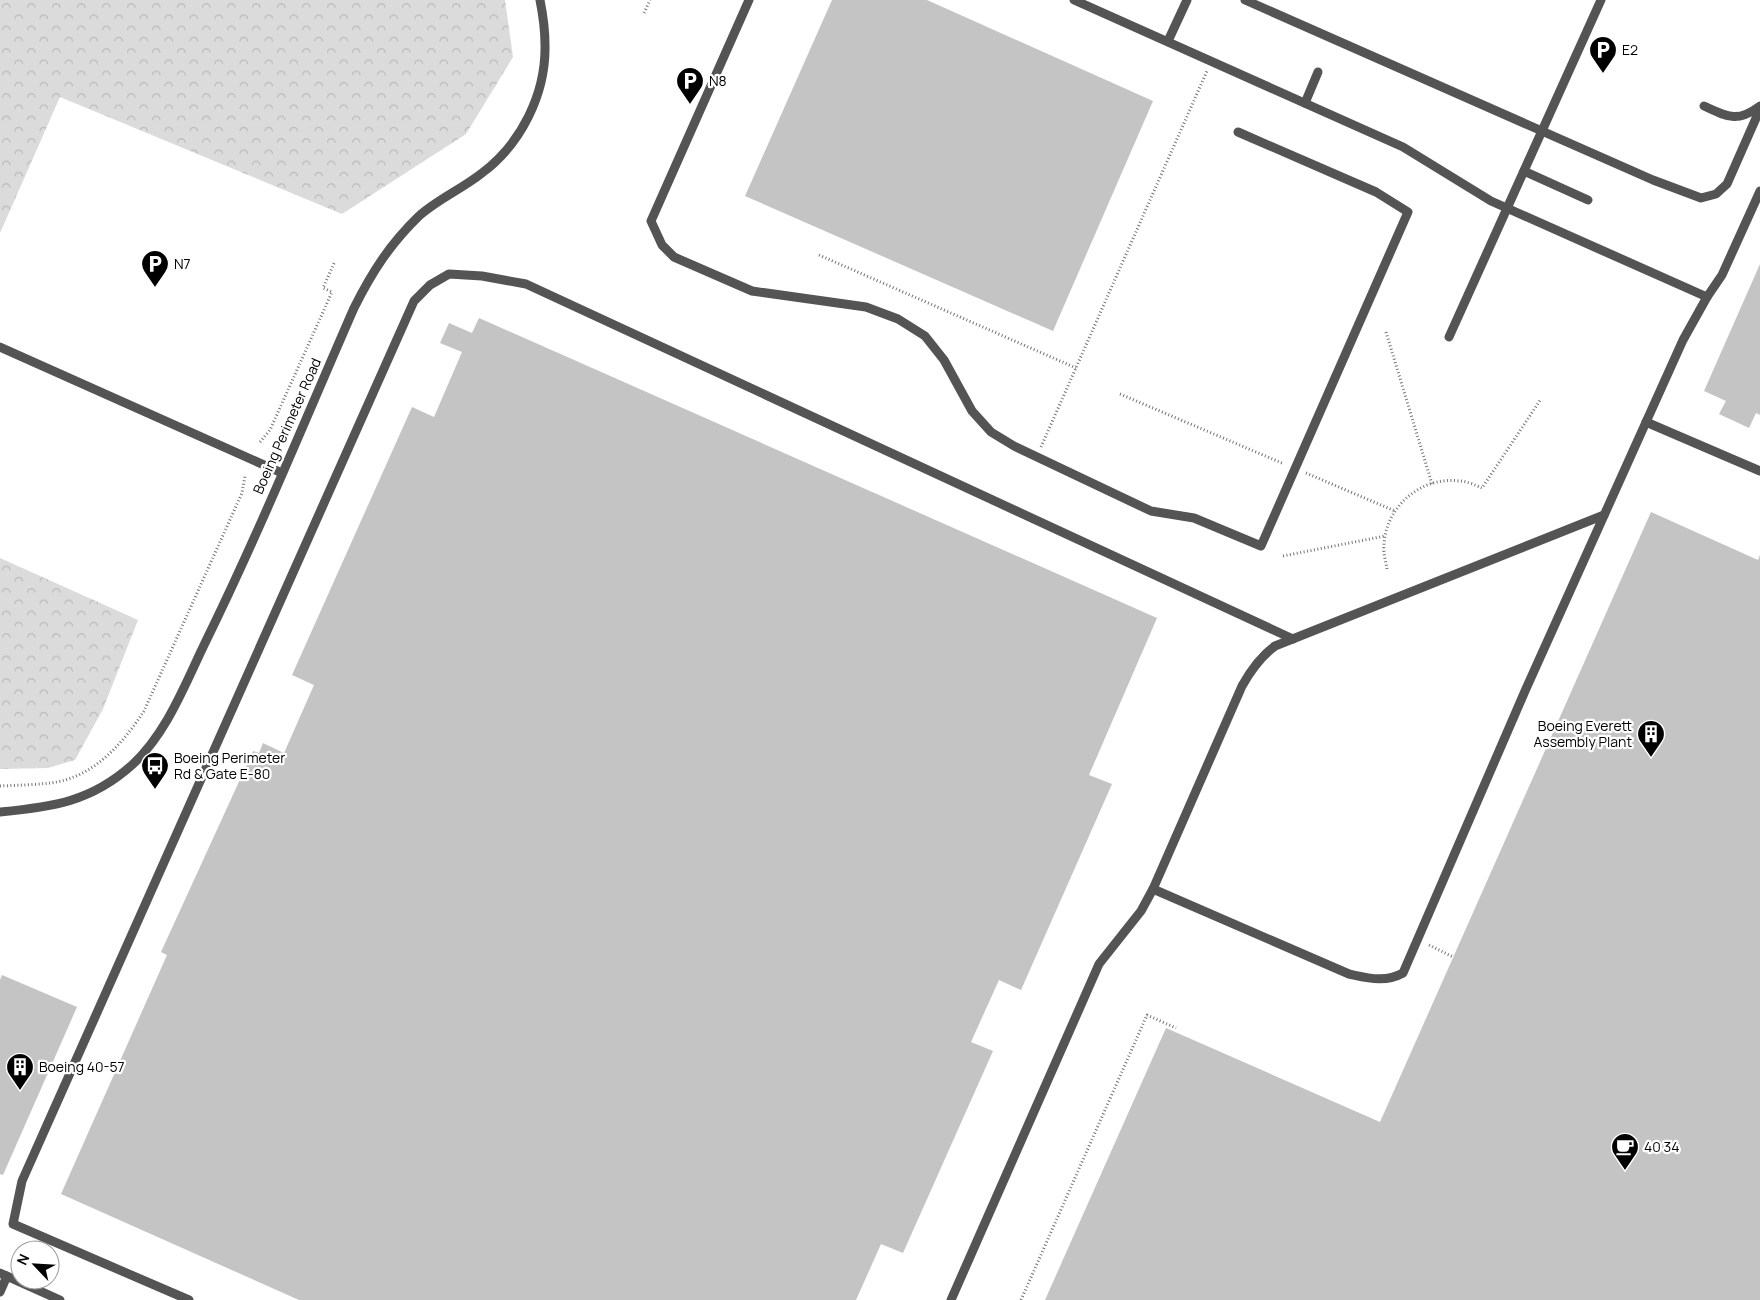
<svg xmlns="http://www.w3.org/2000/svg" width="1760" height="1300" font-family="Manrope,sans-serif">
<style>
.forest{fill:url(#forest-crowns)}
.building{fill:#c4c4c4}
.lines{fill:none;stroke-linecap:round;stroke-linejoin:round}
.path{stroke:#767676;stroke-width:3;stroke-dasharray:1 2.5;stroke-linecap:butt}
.lane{stroke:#545454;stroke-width:9}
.labels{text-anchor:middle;stroke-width:4.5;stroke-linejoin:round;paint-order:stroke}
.poi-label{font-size:14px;fill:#000;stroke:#fff;text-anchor:start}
.street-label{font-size:14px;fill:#000;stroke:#fff}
</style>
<defs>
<pattern id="forest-crowns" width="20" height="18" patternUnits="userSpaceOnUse" patternTransform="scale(1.25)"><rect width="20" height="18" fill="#dbdbdb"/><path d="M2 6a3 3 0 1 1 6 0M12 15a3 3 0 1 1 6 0" fill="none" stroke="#bababa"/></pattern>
</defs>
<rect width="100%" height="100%" fill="#fff"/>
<g class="forest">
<polygon points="0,0 505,0 513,57 466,134 342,214 60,97 0,233"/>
<polygon points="0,558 138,620 103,709 75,760 48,768 0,769"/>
</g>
<g class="building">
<polygon points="832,0 927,0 1153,101 1053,331 745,196"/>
<polygon points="1760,264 1760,415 1756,413 1749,428 1719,414 1726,401 1704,391"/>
<polygon points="479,318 1157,618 1089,775 1112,784 1021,990 999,980 971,1042 993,1051 903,1253 881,1244 856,1300 299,1300 61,1194 167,955 161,952 253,751 259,753 263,743 284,753 314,685 292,675 412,407 434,417 462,352 440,343 449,323 472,333"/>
<polygon points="1651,512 1758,560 1760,555 1760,1300 1045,1300 1166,1028 1380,1122"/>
<polygon points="2,975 77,1007 3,1175 0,1174 0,980"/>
</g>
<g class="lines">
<g class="path">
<polyline points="644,13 650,0"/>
<polyline points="819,255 1076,368"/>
<polyline points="1386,332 1432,484"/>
<polyline points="1120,394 1284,464"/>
<polyline points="260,442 270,430 332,292 323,288 335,261"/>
<polyline points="1041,447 1207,71"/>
<polyline points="1306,473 1395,511"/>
<polyline points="1283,556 1385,536"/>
<path d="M 1387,569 C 1386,562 1383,553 1384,546 C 1385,507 1421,476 1459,481 C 1467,481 1475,485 1482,488 L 1541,399"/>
<path d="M 0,786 C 18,785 49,785 65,780 C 100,770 125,740 144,711 L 242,493 L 245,476"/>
<polyline points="1429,945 1453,957"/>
<polyline points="1021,1300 1147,1015 1176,1028"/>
</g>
<g class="lane">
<polyline points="749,0 651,221 662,245 674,257 752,291 866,307 898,319 925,336 944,360 972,411 991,432 1014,446 1151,511 1194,518 1261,546 1408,212 1376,192 1238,132"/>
<polyline points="1074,0 1403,147 1491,201 1707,297"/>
<polyline points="1245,0 1653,180 1701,198 1716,194 1727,184 1760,109"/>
<polyline points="1168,41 1187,0"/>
<polyline points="1305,103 1318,72"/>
<path d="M 1704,106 C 1728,117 1737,123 1760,106"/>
<polyline points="1524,171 1588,200"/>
<polyline points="1449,337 1601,0"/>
<polyline points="0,347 282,473"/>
<polyline points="1646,422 1760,471"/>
<path d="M 0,812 C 52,807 91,802 132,765 C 167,733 185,684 205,643 C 259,533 305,420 354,308 C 372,272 390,244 419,216 C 438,199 462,189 482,173 C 521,144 546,94 545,45 C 545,30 543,15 540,0"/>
<path d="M 1153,889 L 1349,974 C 1368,978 1385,983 1403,973 L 1525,691 L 1651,411 L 1683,340 L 1707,297 L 1722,275 L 1760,191"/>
<polyline points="0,1273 60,1300"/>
<polyline points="0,1292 7,1276"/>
<polyline points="189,1300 13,1224 22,1181 414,301 430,285 449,274 482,276 526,284 1293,639"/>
<path d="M 951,1300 L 1099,964 L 1141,911 L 1153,889 L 1242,686 C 1251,670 1260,657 1275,646 L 1604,515"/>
</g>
</g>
<defs>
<symbol id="parking-pin" viewBox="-11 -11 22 30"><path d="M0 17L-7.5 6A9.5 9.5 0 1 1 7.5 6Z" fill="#000" stroke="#fff"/><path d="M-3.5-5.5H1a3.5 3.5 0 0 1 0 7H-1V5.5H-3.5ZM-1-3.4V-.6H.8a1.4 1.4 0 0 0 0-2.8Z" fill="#fff"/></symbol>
<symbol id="building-pin" viewBox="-11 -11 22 30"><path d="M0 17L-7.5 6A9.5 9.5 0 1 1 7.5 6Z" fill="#000" stroke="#fff"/><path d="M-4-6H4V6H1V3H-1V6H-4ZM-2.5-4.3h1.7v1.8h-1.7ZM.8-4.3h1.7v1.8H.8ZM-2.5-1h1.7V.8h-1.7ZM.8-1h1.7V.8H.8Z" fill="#fff"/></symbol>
<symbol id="bus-pin" viewBox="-11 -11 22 30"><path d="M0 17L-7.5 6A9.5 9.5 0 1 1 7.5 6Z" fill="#000" stroke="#fff"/><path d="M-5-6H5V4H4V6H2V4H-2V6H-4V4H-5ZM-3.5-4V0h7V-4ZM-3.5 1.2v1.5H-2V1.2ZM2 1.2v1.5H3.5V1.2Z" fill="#fff"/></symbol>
<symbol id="cafe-pin" viewBox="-11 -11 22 30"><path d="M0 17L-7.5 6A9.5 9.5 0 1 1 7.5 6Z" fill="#000" stroke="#fff"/><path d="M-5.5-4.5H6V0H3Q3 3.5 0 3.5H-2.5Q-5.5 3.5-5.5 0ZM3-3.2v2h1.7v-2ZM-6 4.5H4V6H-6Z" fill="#fff"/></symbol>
</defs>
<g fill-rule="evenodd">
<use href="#parking-pin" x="1587" y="34" width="32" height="43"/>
<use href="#parking-pin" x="674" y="65" width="32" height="43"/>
<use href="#parking-pin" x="139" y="248" width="32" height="43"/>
<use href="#building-pin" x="1635" y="718" width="32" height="43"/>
<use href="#bus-pin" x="139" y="750" width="32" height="43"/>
<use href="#building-pin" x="4" y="1051" width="32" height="43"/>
<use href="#cafe-pin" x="1609" y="1131" width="32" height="43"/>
</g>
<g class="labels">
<g class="poi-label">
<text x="1622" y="55">E2</text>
<text x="709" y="86">N8</text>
<text x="174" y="269">N7</text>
<text x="1632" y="731" text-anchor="end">Boeing Everett<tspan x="1632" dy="16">Assembly Plant</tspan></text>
<text x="174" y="763">Boeing Perimeter<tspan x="174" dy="16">Rd &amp; Gate E-80</tspan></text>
<text x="39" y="1072">Boeing 40-57</text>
<text x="1644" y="1152">40 34</text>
</g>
<g class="street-label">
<text transform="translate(287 426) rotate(-66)" y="5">Boeing Perimeter Road</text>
</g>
</g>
<g transform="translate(35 1265) rotate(295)"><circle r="24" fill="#ffffff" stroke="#999999"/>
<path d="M0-4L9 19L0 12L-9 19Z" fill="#000000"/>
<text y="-8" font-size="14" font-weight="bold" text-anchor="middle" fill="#000000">N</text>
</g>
</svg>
